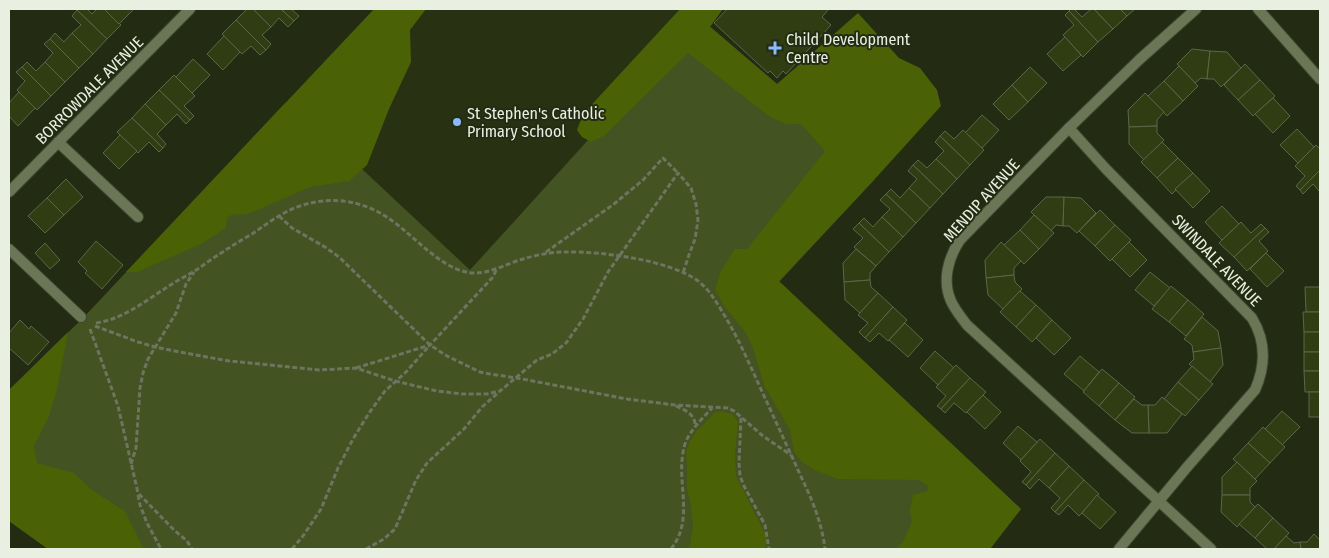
<svg xmlns="http://www.w3.org/2000/svg" width="1329" height="558" font-family="'Fira Sans Condensed',sans-serif">
<style>
.built{fill:#283212}
.green{fill:#435321}
.forest{fill:#4a6105}
.building{fill:#303d12;stroke:#5c664b}
.lines{fill:none;stroke-linecap:round;stroke-linejoin:round}
.lane-casing{stroke:#3f4730;stroke-width:12}
.street-casing{stroke:#3f4730;stroke-width:12}
.path{stroke:#6d7560;stroke-width:3;stroke-dasharray:5 2.5;stroke-linecap:butt}
.lane{stroke:#6a7655;stroke-width:10}
.street{stroke:#6a7655;stroke-width:10}
.poi-dot{fill:#8bbafc;stroke:#232b13;stroke-width:2}
.labels{text-anchor:middle;stroke-width:4;stroke-linejoin:round;paint-order:stroke}
.poi-label{font-size:16px;fill:#eaf0e1;stroke:#232b13;text-anchor:start}
.street-label{font-size:16px;fill:#eaf0e1;stroke:#232b13}
</style>
<rect width="100%" height="100%" fill="#232b13"/>
<polygon class="built" points="374,9 718,9 706,23 588,140 470,271 362,170 286,103"/>
<polygon class="green" points="706,23 777,84 874,180 779,282 1021,509 990,549 48,549 9,521 9,390 83,318 285,103 362,169 470,270 588,140"/>
<g class="forest">
<polygon points="374,9 426,9 410,30 411,62 389,109 367,165 349,181 310,187 248,214 231,215 227,218 226,228 201,244 137,272 126,272"/>
<polygon points="680,9 723,9 710,27 777,84 858,13 899,58 920,68 937,90 941,106 874,180 779,281 1021,509 990,549 897,549 903,541 912,522 910,510 913,495 927,491 928,486 919,480 838,479 814,470 801,461 794,452 790,430 768,392 765,388 752,345 746,333 724,306 715,290 720,273 735,249 747,249 825,151 801,124 786,124 770,117 688,53 604,136 591,142 582,137 577,130 583,114"/>
<polygon points="68,332 57,390 49,416 34,446 37,463 74,473 93,491 125,511 144,549 48,549 9,521 9,390"/>
<polygon points="715,412 724,412 732,414 738,422 735,455 736,476 767,537 765,549 688,549 690,545 693,526 691,507 687,488 687,466 686,452 690,441 697,430 704,424"/>
</g>
<g class="building">
<polygon points="79,9 87,9 92,14 97,9 104,9 121,25 107,39 77,10"/>
<polygon points="104,9 134,9 119,24"/>
<polygon points="247,9 253,9 271,27 262,35 271,44 266,50 236,20"/>
<polygon points="253,9 281,9 294,21 288,27 279,18 271,27"/>
<polygon points="281,9 291,9 299,16 294,21"/>
<polygon points="727,9 829,9 822,17 831,25 786,74 783,71 777,78 770,71 768,73 714,23"/>
<polygon points="1071,9 1074,9 1082,17 1091,9 1094,9 1113,29 1098,42 1069,11"/>
<polygon points="1094,9 1120,9 1127,16 1113,29"/>
<polygon points="1120,9 1135,9 1127,16"/>
<polygon points="77,10 107,39 93,54 72,33 81,25 72,16"/>
<polygon points="1069,11 1098,42 1083,57 1063,35 1074,25 1065,15"/>
<polygon points="236,20 266,50 260,55 251,46 242,54 222,34"/>
<polygon points="55,33 64,42 72,33 93,54 79,68 50,39"/>
<polygon points="224,36 240,52 223,70 207,54"/>
<polygon points="1065,37 1081,55 1063,71 1047,54"/>
<polygon points="50,39 79,68 65,82 45,62 53,53 44,44"/>
<polygon points="1192,49 1210,51 1207,79 1201,78 1195,83 1177,64"/>
<polygon points="1210,51 1227,52 1241,68 1221,87 1214,79 1207,79"/>
<polygon points="193,59 210,75 192,93 176,77"/>
<polygon points="27,62 36,71 45,62 65,82 51,96 22,67"/>
<polygon points="1245,64 1260,80 1238,100 1224,85"/>
<polygon points="1179,66 1198,86 1183,101 1164,81"/>
<polygon points="22,67 51,96 37,110 17,90 25,81 16,72"/>
<polygon points="1030,67 1047,83 1028,102 1012,85"/>
<polygon points="174,75 195,96 184,106 194,116 190,120 159,90"/>
<polygon points="1260,80 1275,96 1253,116 1238,100"/>
<polygon points="1164,81 1183,101 1167,116 1148,96"/>
<polygon points="1012,85 1028,102 1009,120 993,104"/>
<polygon points="159,90 190,120 186,124 177,114 166,125 145,104"/>
<polygon points="19,92 35,108 18,126 9,116 9,103"/>
<polygon points="1145,93 1164,112 1157,120 1157,126 1129,127 1128,110"/>
<polygon points="1273,98 1290,116 1273,133 1255,114"/>
<polygon points="145,104 166,125 157,134 166,144 163,148 132,118"/>
<polygon points="982,115 999,130 982,148 965,133"/>
<polygon points="132,118 163,148 159,152 149,142 138,153 117,132"/>
<polygon points="1157,126 1157,133 1164,140 1144,160 1129,144 1129,127"/>
<polygon points="1297,129 1314,147 1298,163 1280,145"/>
<polygon points="963,130 984,150 970,165 940,136 945,131 954,139"/>
<polygon points="120,135 137,151 119,169 103,153"/>
<polygon points="940,136 970,165 957,179 936,159 944,151 935,142"/>
<polygon points="1162,142 1178,158 1157,178 1141,162"/>
<polygon points="1316,145 1320,149 1320,170 1300,190 1296,186 1305,176 1295,166"/>
<polygon points="1178,158 1193,173 1172,194 1157,178"/>
<polygon points="936,159 957,179 943,194 913,165 918,160 927,168"/>
<polygon points="913,165 943,194 930,208 909,188 917,179 908,171"/>
<polygon points="1320,170 1320,192 1313,184 1303,194 1300,190"/>
<polygon points="1193,173 1210,191 1193,208 1175,189"/>
<polygon points="66,179 83,197 64,215 47,198"/>
<polygon points="909,188 930,208 916,223 886,194 891,189 900,198"/>
<polygon points="886,194 916,223 903,237 882,217 890,209 880,200"/>
<polygon points="1046,197 1064,197 1063,226 1056,225 1051,231 1031,212"/>
<polygon points="1064,197 1081,198 1096,213 1077,233 1069,226 1063,226"/>
<polygon points="47,198 64,215 45,233 28,216"/>
<polygon points="1222,206 1239,224 1222,240 1205,222"/>
<polygon points="1100,210 1115,225 1095,246 1079,231"/>
<polygon points="1034,215 1054,233 1039,249 1020,230"/>
<polygon points="882,217 903,237 889,252 859,223 864,218 873,227"/>
<polygon points="1241,222 1251,233 1261,224 1265,228 1234,257 1219,243"/>
<polygon points="859,223 889,252 876,266 854,247 863,238 853,229"/>
<polygon points="1115,225 1131,240 1110,261 1095,246"/>
<polygon points="1265,228 1269,232 1259,241 1268,251 1247,271 1234,257"/>
<polygon points="1020,230 1039,249 1024,264 1004,245"/>
<polygon points="96,241 123,265 102,289 85,273 87,271 78,262"/>
<polygon points="1001,242 1021,261 1014,268 1014,275 986,278 985,260"/>
<polygon points="1129,242 1147,260 1130,277 1112,259"/>
<polygon points="45,243 60,260 50,269 35,253"/>
<polygon points="856,249 876,266 870,273 870,280 844,282 843,263"/>
<polygon points="1266,253 1284,271 1267,287 1250,269"/>
<polygon points="1150,272 1170,288 1154,306 1135,290"/>
<polygon points="1014,275 1015,282 1022,289 1003,309 988,295 986,278"/>
<polygon points="870,280 871,287 878,293 860,313 845,300 844,282"/>
<polygon points="1171,286 1188,300 1169,322 1152,309"/>
<polygon points="1305,287 1320,287 1320,312 1306,312"/>
<polygon points="1020,291 1036,305 1016,327 1000,312"/>
<polygon points="878,293 893,307 865,338 859,332 868,323 858,315"/>
<polygon points="1188,300 1204,314 1186,336 1169,322"/>
<polygon points="1036,305 1052,320 1032,342 1016,327"/>
<polygon points="893,307 907,320 888,341 879,333 870,342 865,338"/>
<polygon points="1303,312 1320,312 1320,332 1304,332"/>
<polygon points="1202,317 1218,331 1221,348 1193,352 1192,345 1184,339"/>
<polygon points="20,320 29,329 31,326 49,342 28,365 9,348 9,333"/>
<polygon points="1052,320 1071,338 1054,355 1036,338"/>
<polygon points="905,323 923,340 908,357 889,340"/>
<rect x="1304" y="332" width="16" height="20"/>
<polygon points="1221,348 1223,365 1210,382 1189,364 1194,359 1193,352"/>
<polygon points="935,351 954,368 938,385 920,368"/>
<rect x="1304" y="352" width="16" height="19"/>
<polygon points="1080,356 1099,372 1084,391 1064,374"/>
<polygon points="956,365 970,378 941,409 937,406 946,396 936,387"/>
<polygon points="1192,366 1213,384 1199,400 1178,382"/>
<polygon points="1102,369 1119,383 1099,406 1083,392"/>
<polygon points="1304,371 1320,371 1320,392 1305,392"/>
<polygon points="970,378 986,392 966,413 954,403 945,413 941,409"/>
<polygon points="1178,382 1199,400 1185,416 1164,399"/>
<polygon points="1119,383 1135,397 1115,420 1099,406"/>
<rect x="1309" y="392" width="11" height="25"/>
<polygon points="983,395 1001,412 985,429 967,412"/>
<polygon points="1162,397 1182,414 1167,433 1149,433 1148,405 1155,405"/>
<polygon points="1134,399 1142,405 1148,405 1149,433 1132,433 1115,420"/>
<polygon points="1282,411 1300,427 1282,445 1265,429"/>
<polygon points="1018,426 1037,442 1021,460 1003,443"/>
<polygon points="1263,427 1285,447 1270,463 1248,443"/>
<polygon points="1040,439 1055,453 1026,485 1022,482 1031,472 1020,461"/>
<polygon points="1248,443 1270,463 1255,479 1233,459"/>
<polygon points="1055,453 1069,466 1049,488 1039,479 1030,489 1026,485"/>
<polygon points="1237,462 1257,481 1250,488 1250,495 1222,495 1222,477"/>
<polygon points="1069,466 1084,480 1055,512 1051,508 1060,498 1049,488"/>
<polygon points="1084,480 1099,494 1079,516 1068,505 1059,515 1055,512"/>
<polygon points="1097,495 1116,512 1100,529 1082,513"/>
<polygon points="1222,495 1250,495 1250,502 1255,507 1237,527 1221,512"/>
<polygon points="1258,504 1273,518 1255,538 1239,524"/>
<polygon points="1273,518 1289,533 1274,549 1267,549 1255,538"/>
<polygon points="1314,534 1320,540 1320,549 1301,549 1300,542 1307,542"/>
<polygon points="1286,536 1294,543 1300,542 1301,549 1274,549"/>
</g>
<g class="lines">
<defs>
<polyline id="lane" points="58,142 138,217"/>
<g id="street">
<path d="M 1196,9 L 1140,59 L 1069,128 L 960,240 C 948,258 942,281 951,301 C 955,310 961,317 967,325 L 1211,549"/>
<polyline points="1258,9 1320,79"/>
<path d="M 1069,128 L 1106,169 L 1252,318 C 1266,341 1266,365 1255,390 L 1188,466 L 1119,549"/>
<polyline points="9,192 190,9"/>
<polyline points="9,249 81,317"/>
</g>
</defs>
<use href="#lane" class="lane-casing"/>
<use href="#street" class="street-casing"/>
<g class="path">
<polyline points="279,216 292,228 325,247 339,257 430,345 447,356 480,372 490,374 517,378 627,399 675,405 728,408 734,411 763,436 791,455"/>
<polyline points="546,252 614,204 643,180 663,158 678,173"/>
<path d="M 96,323 C 124,319 148,299 172,284 C 183,277 195,272 206,263 C 221,253 236,243 252,234 C 267,224 282,212 300,206 C 336,194 370,202 399,226 C 418,241 442,267 466,272 C 485,277 505,264 523,259 C 536,255 551,252 565,252 C 600,251 670,260 698,281 C 711,291 718,305 726,318 C 739,340 749,363 759,385 C 776,422 793,459 810,496 C 817,513 823,531 825,549"/>
<polyline points="95,326 138,342 155,347 185,353 229,361 319,370 356,368 395,381 437,391 462,394 487,394 500,391 537,360 552,354 566,343 583,319 608,272 678,173 691,188 696,204 698,220 695,239 690,252 683,273"/>
<polyline points="90,329 118,406 138,493 174,530 187,541 192,549"/>
<polyline points="356,368 430,345 492,278 497,269"/>
<path d="M 676,406 C 685,410 695,414 695,425"/>
<polyline points="741,418 739,463 740,476 744,486 765,525 769,549"/>
<polyline points="131,464 136,448 140,388 143,373 148,359 176,313 186,284 194,272"/>
<polyline points="138,495 140,505 147,523 161,549"/>
<polyline points="292,549 303,536 321,509 338,468 353,439 369,413 385,391 406,372 430,345"/>
<polyline points="366,549 384,539 395,529 416,480 427,463 464,429 482,407 499,392"/>
<path d="M 671,549 C 696,518 674,479 685,444 C 690,430 702,419 712,408"/>
</g>
<use href="#lane" class="lane"/>
<use href="#street" class="street"/>
</g>
<g class="poi-dot">
<path d="M772.5 40.5h5v5h5v5h-5v5h-5v-5h-5v-5h5z"/>
<circle cx="457" cy="122" r="5"/>
</g>
<g class="labels">
<g class="poi-label">
<text x="786" y="45">Child Development<tspan x="786" dy="18">Centre</tspan></text>
<text x="467" y="119">St Stephen's Catholic<tspan x="467" dy="18">Primary School</tspan></text>
</g>
<g class="street-label">
<text transform="translate(89 90) rotate(-45)" y="6">BORROWDALE AVENUE</text>
<text transform="translate(981 200) rotate(-48)" y="6">MENDIP AVENUE</text>
<text transform="translate(1217 260) rotate(46)" y="6">SWINDALE AVENUE</text>
</g>
</g>
<rect width="1329" height="558" fill="none" stroke="#eaf0e1" stroke-width="20"/>
</svg>
